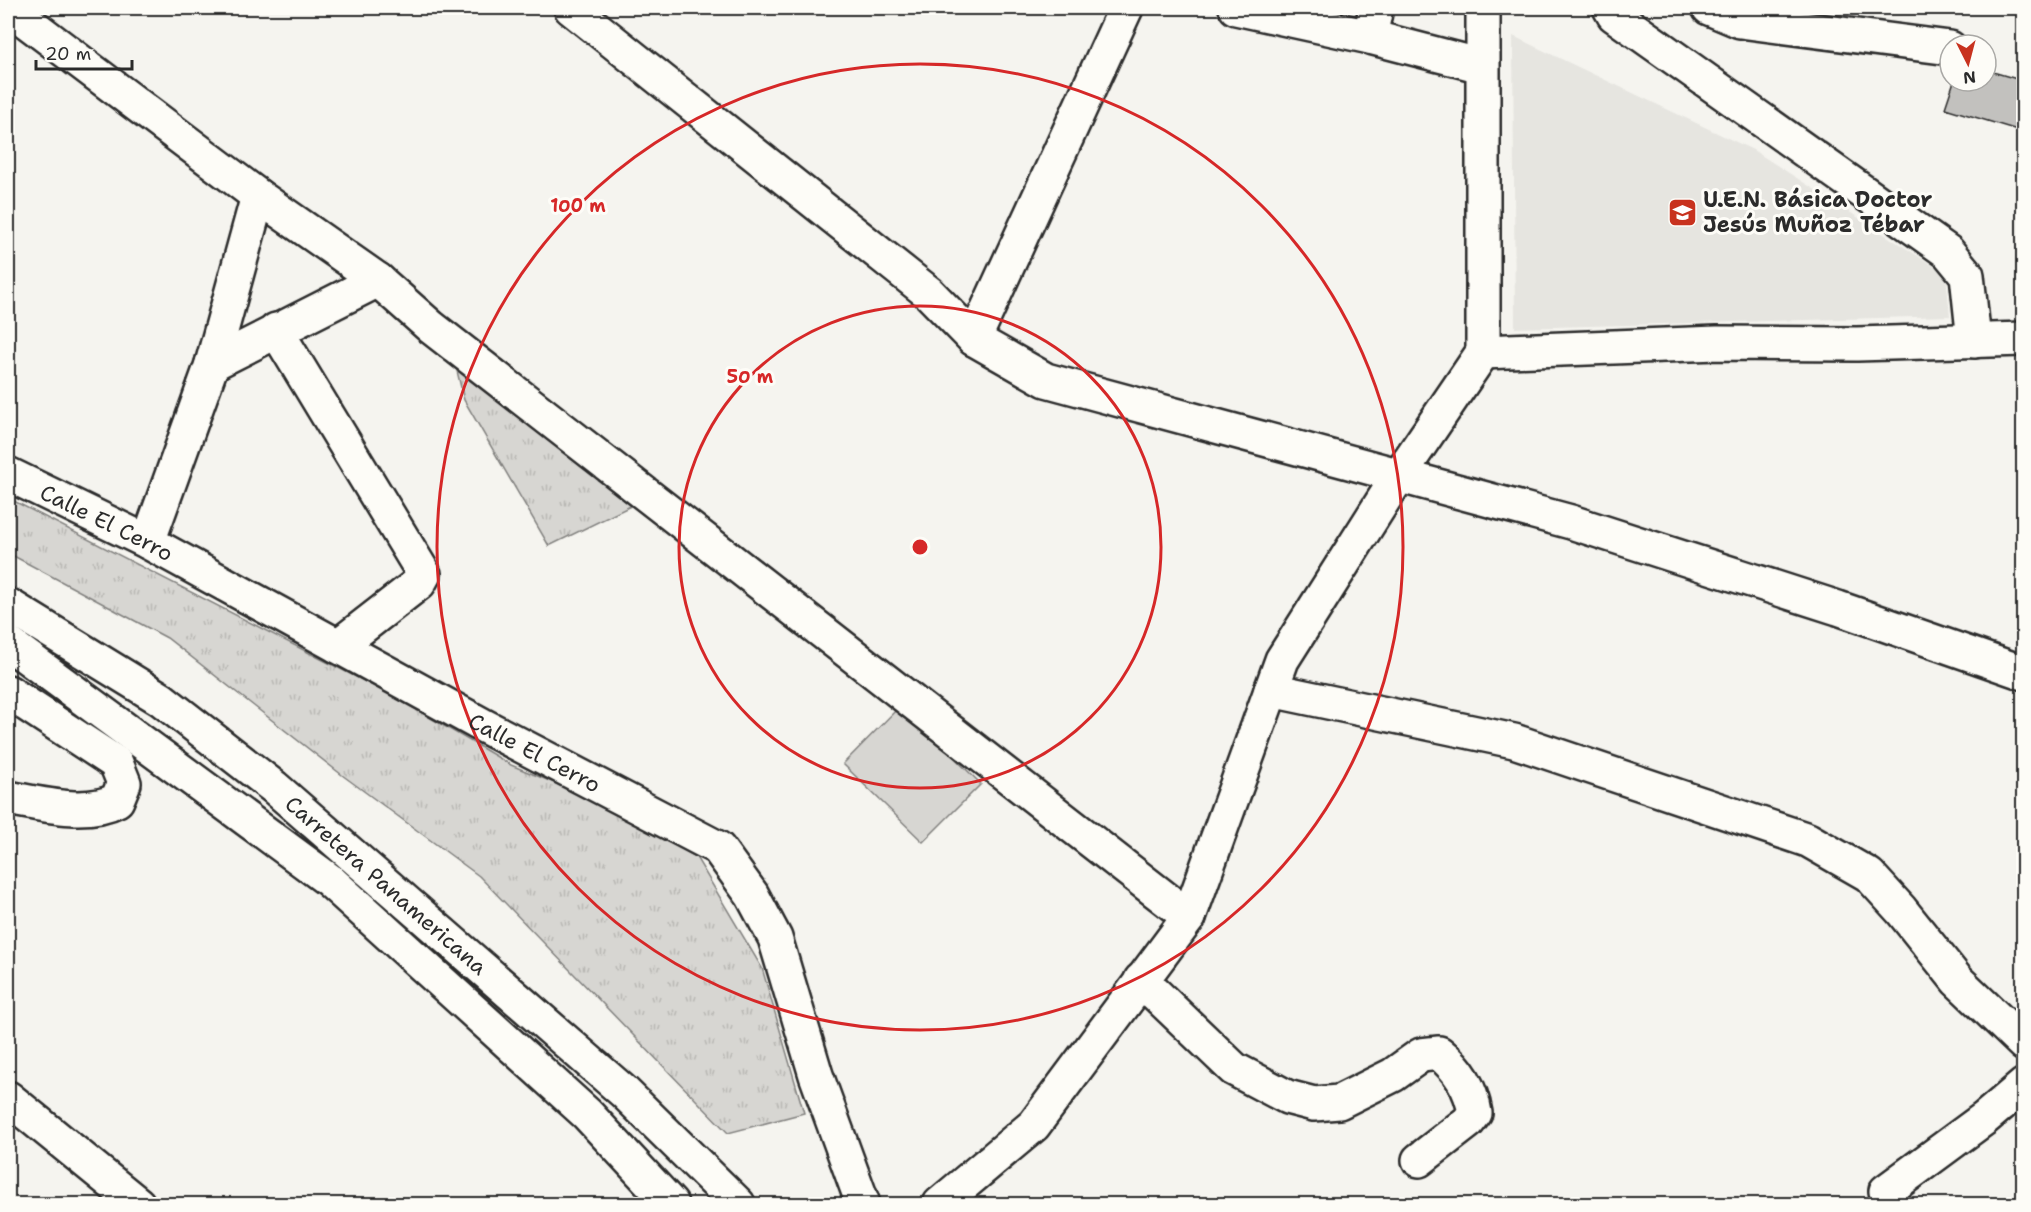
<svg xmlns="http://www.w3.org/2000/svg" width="2031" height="1212" font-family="'Shantell Sans',sans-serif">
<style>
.built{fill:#e6e5e0}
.park{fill:url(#park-tufts);stroke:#81807e;stroke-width:1.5}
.pitch{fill:#d7d6d2;stroke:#81807e;stroke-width:1.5}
.building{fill:#c2c1be;stroke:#2b2b2b;stroke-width:1.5}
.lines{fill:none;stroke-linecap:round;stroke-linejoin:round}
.minor-casing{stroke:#2b2b2b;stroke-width:38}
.major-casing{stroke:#2b2b2b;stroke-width:38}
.minor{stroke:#fdfcf7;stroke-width:33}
.major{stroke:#fdfcf7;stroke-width:33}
.ring{fill:none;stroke:#d62828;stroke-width:3}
.labels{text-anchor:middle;stroke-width:6;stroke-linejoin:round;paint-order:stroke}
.poi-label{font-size:22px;font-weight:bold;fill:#2b2b2b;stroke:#fdfcf7;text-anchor:start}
.street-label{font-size:22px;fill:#2b2b2b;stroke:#fdfcf7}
.centre{fill:#d62828;stroke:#fdfcf7;stroke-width:3}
.ring-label{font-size:18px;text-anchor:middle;font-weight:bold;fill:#d62828;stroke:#fdfcf7;stroke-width:6;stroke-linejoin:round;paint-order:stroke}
</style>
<defs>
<pattern id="park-tufts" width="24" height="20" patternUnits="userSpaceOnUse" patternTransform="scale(1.5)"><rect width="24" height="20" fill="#d7d6d2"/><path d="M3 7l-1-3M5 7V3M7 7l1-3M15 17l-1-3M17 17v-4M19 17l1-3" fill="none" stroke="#b9b8b4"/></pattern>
</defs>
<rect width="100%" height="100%" fill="#f5f4ef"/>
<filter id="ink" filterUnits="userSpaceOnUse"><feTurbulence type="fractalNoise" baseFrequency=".0167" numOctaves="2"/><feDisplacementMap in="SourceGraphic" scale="12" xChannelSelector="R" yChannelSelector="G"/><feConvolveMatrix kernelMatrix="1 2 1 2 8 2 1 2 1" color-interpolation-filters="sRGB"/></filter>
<g filter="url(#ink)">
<polygon class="built" points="1513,36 1753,150 1946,274 1950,316 1515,328"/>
<g class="park">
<polygon points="450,342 649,497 549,546 464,400"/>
<polygon points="8,498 393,696 511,765 593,799 696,857 762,968 804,1113 728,1133 479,876 342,775 167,638 8,553"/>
</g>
<polygon class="pitch" points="901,705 981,784 923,842 843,764"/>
<polygon class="building" points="1986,70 2024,81 2024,132 1945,108 1954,81 1986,81"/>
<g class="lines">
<defs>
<g id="minor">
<polyline points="9,8 258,196 378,280 431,327 1189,917"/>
<polyline points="571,8 929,293 974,339 1046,380 1571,522 1838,608 2024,673"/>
<polyline points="1236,8 1370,37 1482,66"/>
<polyline points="1610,8 1614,15 1948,252 1967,275 1974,341"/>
<polyline points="1709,8 1740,21 1950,48"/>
<polyline points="1370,37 1376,8"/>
<polyline points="276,330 424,574 419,583 338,646"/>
<polyline points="974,339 1126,8"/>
<polyline points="1483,352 1717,343 1857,344 2024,339"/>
<polyline points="212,364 378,280"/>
<path id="s1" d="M 8,474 L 148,542 L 484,726 L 718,848 L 752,895 L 775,938 L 816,1075 L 863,1204"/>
<polyline points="148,542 212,364 258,196"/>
<polyline points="1271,690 1514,741 1808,840 1869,875 1901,910 1957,980 2024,1044"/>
<path d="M 8,692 L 116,763 L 124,783 L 117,800 C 86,816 41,804 8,798"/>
<path d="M 1141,980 L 1234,1069 L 1287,1097 L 1314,1104 L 1339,1102 L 1393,1075 L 1421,1055 L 1439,1053 C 1458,1068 1471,1088 1475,1113 L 1468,1122 L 1419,1160"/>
<polyline points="8,1098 138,1204"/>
<polyline points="1886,1191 1985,1118 2024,1085"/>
<polyline points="940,1204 1034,1125 1189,917 1282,660 1398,477 1483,352 1483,8"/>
</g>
<g id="major">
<path id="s2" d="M 8,605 L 161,699 L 274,787 L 624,1092 L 738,1204"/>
<polyline points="8,643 329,880 587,1114 671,1204"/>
</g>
</defs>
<use href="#minor" class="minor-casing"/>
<use href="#major" class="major-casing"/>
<use href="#minor" class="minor"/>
<use href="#major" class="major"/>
</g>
</g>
<g class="ring">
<circle cx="920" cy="547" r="241"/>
<circle cx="920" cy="547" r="483"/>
</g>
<defs>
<symbol id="school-square" viewBox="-11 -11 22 22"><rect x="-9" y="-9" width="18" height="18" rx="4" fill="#c8321e" stroke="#fdfcf7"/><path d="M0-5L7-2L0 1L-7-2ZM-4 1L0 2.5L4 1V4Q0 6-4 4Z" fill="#fff"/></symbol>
</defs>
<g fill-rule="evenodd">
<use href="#school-square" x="1666" y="196" width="33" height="33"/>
</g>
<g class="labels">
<g class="poi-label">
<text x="1703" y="207">U.E.N. Básica Doctor<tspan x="1703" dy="25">Jesús Muñoz Tébar</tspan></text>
</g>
<g class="street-label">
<text dy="8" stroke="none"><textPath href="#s1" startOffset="110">Calle El Cerro</textPath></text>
<text dy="8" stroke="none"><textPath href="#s1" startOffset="596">Calle El Cerro</textPath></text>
<text dy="8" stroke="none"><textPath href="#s2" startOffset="472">Carretera Panamericana</textPath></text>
</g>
</g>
<circle cx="920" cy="547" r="9" class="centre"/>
<g class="ring-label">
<text x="578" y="212">100 m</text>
<text x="750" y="383">50 m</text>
</g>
<rect width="2031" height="1212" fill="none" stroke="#fdfcf7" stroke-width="30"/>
<rect x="15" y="15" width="2001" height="1182" fill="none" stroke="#2b2b2b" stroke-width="2" filter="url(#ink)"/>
<g transform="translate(1968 63) rotate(174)"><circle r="28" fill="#fdfcf7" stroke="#a9a8a5" stroke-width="1.5"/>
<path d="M0-4.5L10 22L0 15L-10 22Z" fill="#c8321e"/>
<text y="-9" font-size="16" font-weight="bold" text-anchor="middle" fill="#2b2b2b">N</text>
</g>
<path d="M36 60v9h96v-9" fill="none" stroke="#2b2b2b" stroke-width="3"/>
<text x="45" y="60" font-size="18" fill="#2b2b2b" stroke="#fdfcf7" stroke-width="4.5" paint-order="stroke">20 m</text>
</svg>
